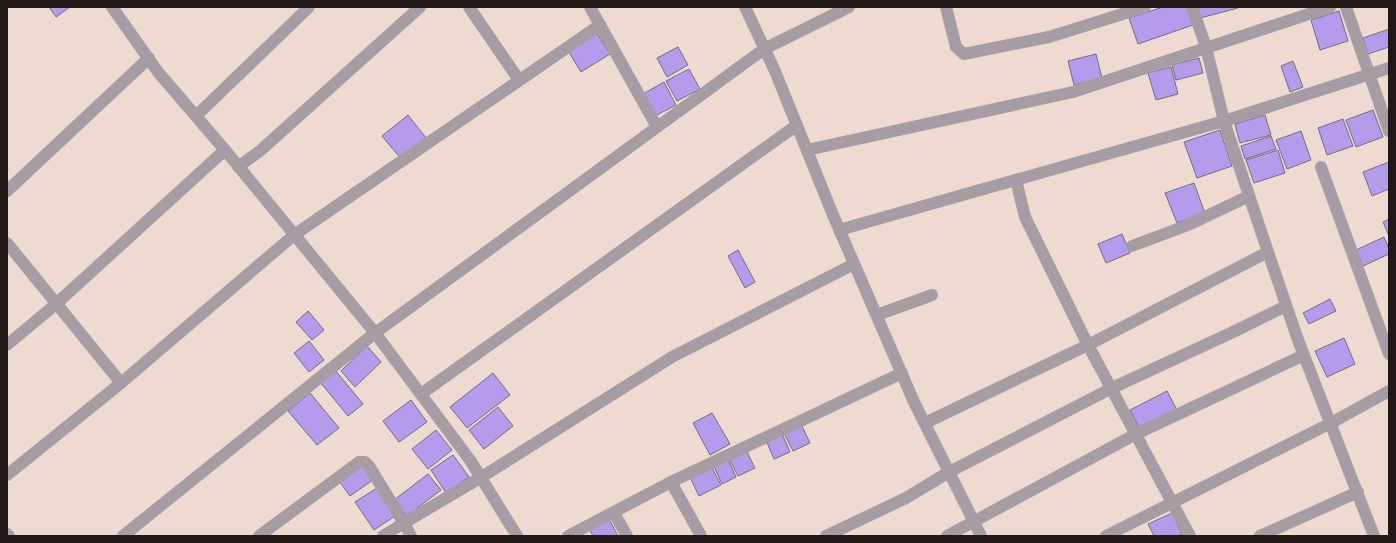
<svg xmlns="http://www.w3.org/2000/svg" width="1396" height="543" font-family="Mulish,sans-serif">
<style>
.building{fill:#b59beb;stroke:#726e7e}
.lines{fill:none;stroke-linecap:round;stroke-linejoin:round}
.minor{stroke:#a59da3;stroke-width:12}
</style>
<rect width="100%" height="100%" fill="#efdad2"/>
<g class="building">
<polygon points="49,7 70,7 56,17"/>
<polygon points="1163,7 1187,7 1193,25 1138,44 1129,18"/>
<polygon points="1197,7 1237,7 1238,8 1200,18"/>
<polygon points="1339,11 1348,41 1320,50 1311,20"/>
<polygon points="1389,29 1389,47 1368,54 1363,38"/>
<polygon points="596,32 610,54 581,72 567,49"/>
<polygon points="678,47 688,65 667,77 657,58"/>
<polygon points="1096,54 1102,78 1074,85 1068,61"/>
<polygon points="1199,58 1203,73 1176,80 1172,65"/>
<polygon points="1293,61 1303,87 1290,92 1281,66"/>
<polygon points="1171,67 1178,94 1156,100 1148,73"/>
<polygon points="689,69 700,89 677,101 666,81"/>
<polygon points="664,82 676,105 655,116 643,94"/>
<polygon points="1373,110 1383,137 1356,147 1346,120"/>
<polygon points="408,115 427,139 402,160 382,136"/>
<polygon points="1265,115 1271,135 1240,143 1235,124"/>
<polygon points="1343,119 1353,146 1327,155 1318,128"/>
<polygon points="1220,130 1232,166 1197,178 1184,142"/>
<polygon points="1301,131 1311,160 1287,169 1276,140"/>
<polygon points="1271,136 1276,149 1245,159 1241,146"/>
<polygon points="1278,150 1285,173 1254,183 1246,160"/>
<polygon points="1389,162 1389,189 1372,196 1363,172"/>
<polygon points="1194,183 1205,213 1177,223 1165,193"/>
<polygon points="1389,219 1389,236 1383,222"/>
<polygon points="1122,234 1130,253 1106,263 1098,244"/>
<polygon points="1384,237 1389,249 1389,254 1363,266 1356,250"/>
<polygon points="738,250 755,282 745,288 728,256"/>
<polygon points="1330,299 1336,311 1309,324 1303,313"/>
<polygon points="308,311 324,330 312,340 296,322"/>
<polygon points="1344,338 1355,364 1327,377 1315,351"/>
<polygon points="309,341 324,360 309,372 294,353"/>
<polygon points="367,346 381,362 355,387 341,371"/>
<polygon points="335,370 363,404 348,416 320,382"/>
<polygon points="493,373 510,395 467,428 450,407"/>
<polygon points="1167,391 1178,412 1141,431 1130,410"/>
<polygon points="310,393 339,428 317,445 288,411"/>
<polygon points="411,400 427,422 399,442 383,421"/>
<polygon points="498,407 513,426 484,449 469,430"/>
<polygon points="712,413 730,444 710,455 693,423"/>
<polygon points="800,422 810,443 793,451 783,431"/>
<polygon points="436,430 452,450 428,469 412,449"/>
<polygon points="781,431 790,452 774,459 765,438"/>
<polygon points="745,448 755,468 738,476 728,456"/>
<polygon points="453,455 469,477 446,493 431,470"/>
<polygon points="727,457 736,477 722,484 713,464"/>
<polygon points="362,464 373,480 350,496 339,481"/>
<polygon points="710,464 721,485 699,496 689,475"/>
<polygon points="428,474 441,490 407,516 394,500"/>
<polygon points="377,488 395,516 374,530 355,502"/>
<polygon points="1172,513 1182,534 1178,536 1154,536 1148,524"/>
<polygon points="608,517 618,536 593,536 589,528"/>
</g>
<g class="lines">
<g class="minor">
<polyline points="112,7 158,72 225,150 375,333 470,460 517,536"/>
<polyline points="469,7 519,80"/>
<polyline points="590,7 657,127"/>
<polyline points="745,7 775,71 833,215 914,402 981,536"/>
<polyline points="946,7 956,47 964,54 1049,37 1145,7"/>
<polyline points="1192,7 1206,47 1224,121 1268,252 1298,340 1374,536"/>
<polyline points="1346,7 1389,131"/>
<polyline points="196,116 309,7"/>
<polyline points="807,150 1073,92 1330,7"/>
<polyline points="238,167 261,150 420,7"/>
<polyline points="1321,167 1389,354"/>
<polyline points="1016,180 1025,217 1088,345 1190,536"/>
<polyline points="7,191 149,58"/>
<polyline points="839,230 1224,121 1389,68"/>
<polyline points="7,243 121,383"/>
<polyline points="1132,246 1188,225 1249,196"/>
<polyline points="877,315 932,295"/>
<polyline points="7,345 56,304 225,150"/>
<polyline points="421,394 797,125"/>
<polyline points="925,423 1088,345 1268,252"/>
<polyline points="7,475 121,383 294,235 600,25"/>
<polyline points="671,482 701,536"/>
<polyline points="614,513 627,536"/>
<polyline points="7,534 9,536"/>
<polyline points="123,536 375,333 764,49 849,7"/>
<polyline points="259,536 359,462 365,462 369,466 404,523 480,478 672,357 854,264"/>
<polyline points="383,536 404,523 411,536"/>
<polyline points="568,536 671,482 902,373"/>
<polyline points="826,536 906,498 949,472 1112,388 1231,333 1286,306"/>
<polyline points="947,536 1136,434 1304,355"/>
<polyline points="1106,536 1331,423 1389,391"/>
<polyline points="1260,536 1358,492"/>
</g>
</g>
<rect width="1396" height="543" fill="none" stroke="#1f1815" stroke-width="16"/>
</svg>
